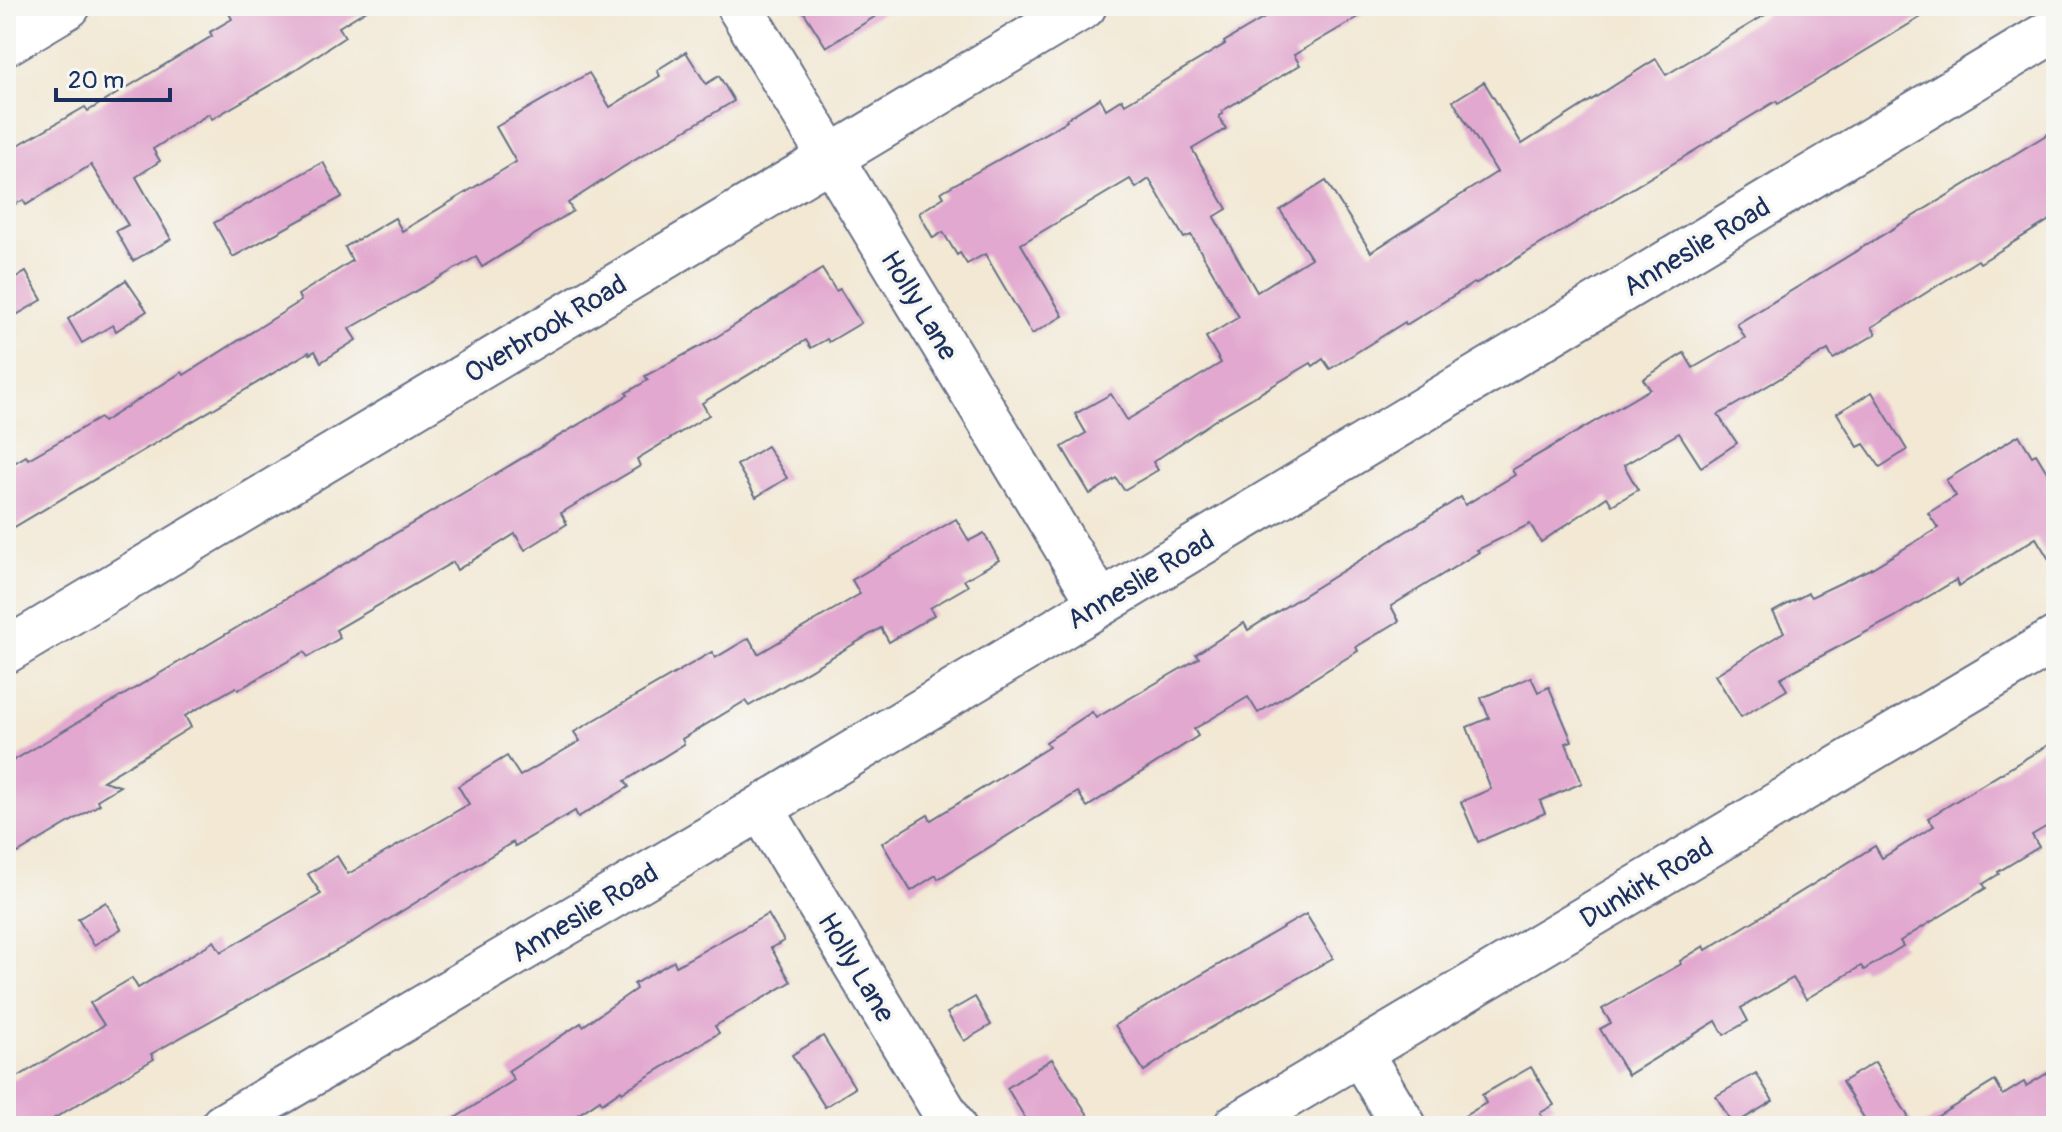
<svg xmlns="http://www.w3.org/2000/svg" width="2062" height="1132" font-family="Pangolin,sans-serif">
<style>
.building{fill:#e2a8cf}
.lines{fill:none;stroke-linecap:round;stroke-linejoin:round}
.minor-casing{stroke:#667087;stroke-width:48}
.minor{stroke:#fff;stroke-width:44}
.labels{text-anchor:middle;stroke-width:7;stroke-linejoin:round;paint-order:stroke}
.street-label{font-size:28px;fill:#1b2f5e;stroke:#f6f6f2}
</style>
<rect width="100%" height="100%" fill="#f6f6f2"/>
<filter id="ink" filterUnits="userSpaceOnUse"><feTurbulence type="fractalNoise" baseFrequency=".0125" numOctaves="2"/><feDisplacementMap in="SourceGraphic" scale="16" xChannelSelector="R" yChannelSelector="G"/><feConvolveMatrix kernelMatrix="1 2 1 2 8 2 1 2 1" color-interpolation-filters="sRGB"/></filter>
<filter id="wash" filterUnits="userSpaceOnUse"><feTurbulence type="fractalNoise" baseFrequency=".006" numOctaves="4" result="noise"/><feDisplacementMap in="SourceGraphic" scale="32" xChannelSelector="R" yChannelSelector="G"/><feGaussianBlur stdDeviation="1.8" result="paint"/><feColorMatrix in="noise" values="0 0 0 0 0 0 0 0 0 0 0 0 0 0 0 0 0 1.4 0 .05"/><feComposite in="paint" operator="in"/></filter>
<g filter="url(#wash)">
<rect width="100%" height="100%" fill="#f2e8d4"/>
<g id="blocks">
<g class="building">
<polygon points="225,6 373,6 339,27 345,37 284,77 212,119 209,114 153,149 160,161 136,177 171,239 133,261 116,231 128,225 91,165 26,205 23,200 6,210 6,152 85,107 88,111 212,36 210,32 232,19"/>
<polygon points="800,6 892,6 826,47"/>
<polygon points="1260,6 1377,6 1294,55 1300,65 1222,111 1223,114 1219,116 1226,129 1192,149 1227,209 1214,217 1257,292 1311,258 1280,210 1326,181 1371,252 1497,172 1453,101 1484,82 1522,144 1656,59 1666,75 1780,6 1939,6 1778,104 1776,101 1475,284 1474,283 1406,325 1405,322 1330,369 1323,359 1313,366 1311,363 1218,418 1153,462 1158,470 1124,490 1116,478 1090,494 1062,447 1086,433 1075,414 1111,394 1127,420 1221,363 1206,337 1239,317 1191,235 1184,238 1149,179 1136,188 1130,179 1021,244 1063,316 1032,334 985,254 967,264 960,253 957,255 943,232 933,238 919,213 944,197 941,192 1067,121 1066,119 1100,98 1106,109 1122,99 1125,104 1225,44 1224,42 1266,17"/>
<polygon points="686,52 706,84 719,76 734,101 625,166 568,203 573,211 482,267 476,257 349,329 356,340 321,362 315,351 310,354 309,352 6,532 6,468 26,456 28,459 100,418 103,422 182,372 184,375 301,301 298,295 352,261 345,247 395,218 402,231 516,162 496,127 589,73 610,107 660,76 657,70"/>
<polygon points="2056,129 2056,216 1980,263 1978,260 1872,327 1876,334 1833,359 1828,350 1718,415 1737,443 1701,467 1679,433 1624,465 1638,490 1612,505 1607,497 1541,542 1530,524 1477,550 1479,552 1391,606 1399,621 1356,647 1358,651 1258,713 1248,697 1194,729 1198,736 1087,807 1078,792 938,879 936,875 911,891 882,843 928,815 931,820 1049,747 1046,742 1092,712 1096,718 1199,658 1196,654 1244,623 1248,630 1461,497 1465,505 1515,475 1512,470 1650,389 1643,379 1684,353 1693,368 1745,338 1737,324"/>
<polygon points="323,162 342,197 233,257 214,223"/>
<polygon points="822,269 836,291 840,289 861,323 829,342 827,339 811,348 806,340 702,403 709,415 637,459 640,466 561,513 567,524 525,550 515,534 457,570 453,562 336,630 340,638 308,657 304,652 238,690 236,687 185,716 191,727 103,781 120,786 97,800 100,804 18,853 16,851 6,857 6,765 628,395 626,393 648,380 645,376 712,340"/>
<polygon points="26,272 42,300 6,321 6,284"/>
<polygon points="126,280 147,311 116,331 113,325 82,343 68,319"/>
<polygon points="1872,392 1907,450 1880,467 1864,444 1858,447 1837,413"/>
<polygon points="2019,435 2032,456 2036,454 2056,487 2056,571 2036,538 1959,586 1956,580 1893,618 1780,678 1787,690 1741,717 1715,675 1784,632 1773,612 1808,593 1811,597 1872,568 1938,528 1928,513 1956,496 1946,480"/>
<polygon points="767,446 787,478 756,497 737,465"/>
<polygon points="956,519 969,541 984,533 999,560 964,580 968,586 930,608 934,615 889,642 881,628 749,706 745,701 682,739 684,744 625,781 629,787 578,817 575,811 515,846 513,842 354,941 151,1054 154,1059 41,1126 6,1126 6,1084 104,1025 90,1003 132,978 138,988 214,941 221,952 321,894 308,874 337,856 348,874 469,804 458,786 507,756 520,776 580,741 574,732 712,652 715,658 749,638 758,654 860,594 852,580"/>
<polygon points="1531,677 1538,692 1549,687 1572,741 1566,743 1582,783 1540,801 1545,813 1478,842 1461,802 1491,789 1467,727 1489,718 1481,698"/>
<polygon points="2056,740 2056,821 2032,835 2039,847 1998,872 1999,874 1983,884 1986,888 1900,941 1903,946 1864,970 1861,966 1806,999 1793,978 1741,1008 1748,1021 1724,1035 1716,1021 1628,1075 1600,1029 1611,1023 1602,1009 1681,964 1680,961 1704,946 1706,950 1757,919 1875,846 1882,858 1934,826 1928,818"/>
<polygon points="106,902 121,929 94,945 78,919"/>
<polygon points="768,914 784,941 771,948 791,982 715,1026 719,1033 622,1092 621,1090 602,1103 600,1100 561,1126 443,1126 514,1080 508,1071 581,1023 583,1026 636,989 634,984 674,961 676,966"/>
<polygon points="1306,914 1333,958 1188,1041 1144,1071 1115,1025"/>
<polygon points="975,997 991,1025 964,1041 947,1013"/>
<polygon points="823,1036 855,1088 825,1107 792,1055"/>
<polygon points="1052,1059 1095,1126 1030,1126 1007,1088"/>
<polygon points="1875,1062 1914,1126 1869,1126 1842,1082"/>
<polygon points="1531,1067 1554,1105 1540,1113 1548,1126 1448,1126 1486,1103 1482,1095"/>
<polygon points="2056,1068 2056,1126 1922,1126 1995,1081 2003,1095 2024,1082 2026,1086"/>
<polygon points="1756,1073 1773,1101 1733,1125 1716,1096"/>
</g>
</g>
</g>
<g filter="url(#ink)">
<use href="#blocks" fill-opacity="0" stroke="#667087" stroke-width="2"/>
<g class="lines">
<defs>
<g id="minor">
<polyline points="739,6 1100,603"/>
<polyline points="6,43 68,6"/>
<polyline points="6,651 1084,6"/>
<polyline points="761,808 953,1126"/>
<polyline points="1360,1053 1404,1126"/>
<polyline points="223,1126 761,808 2056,29"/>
<polyline points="1236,1126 2056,639"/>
</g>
</defs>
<use href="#minor" class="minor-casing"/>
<use href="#minor" class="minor"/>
</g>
</g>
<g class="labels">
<g class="street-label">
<text transform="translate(1696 246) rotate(-31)" y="10">Anneslie Road</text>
<text transform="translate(920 305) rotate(59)" y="10">Holly Lane</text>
<text transform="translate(545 328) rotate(-31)" y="10">Overbrook Road</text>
<text transform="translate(1140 579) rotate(-31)" y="10">Anneslie Road</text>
<text transform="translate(1646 882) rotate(-31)" y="10">Dunkirk Road</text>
<text transform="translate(584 912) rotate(-31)" y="10">Anneslie Road</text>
<text transform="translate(857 967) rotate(59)" y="10">Holly Lane</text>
</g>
</g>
<rect width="2062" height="1132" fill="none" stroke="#f6f6f2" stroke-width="32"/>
<path d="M56 88v12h114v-12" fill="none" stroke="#1b2f5e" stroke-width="4"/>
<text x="68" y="88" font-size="24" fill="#1b2f5e" stroke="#f6f6f2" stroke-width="6" paint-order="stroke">20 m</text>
</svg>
